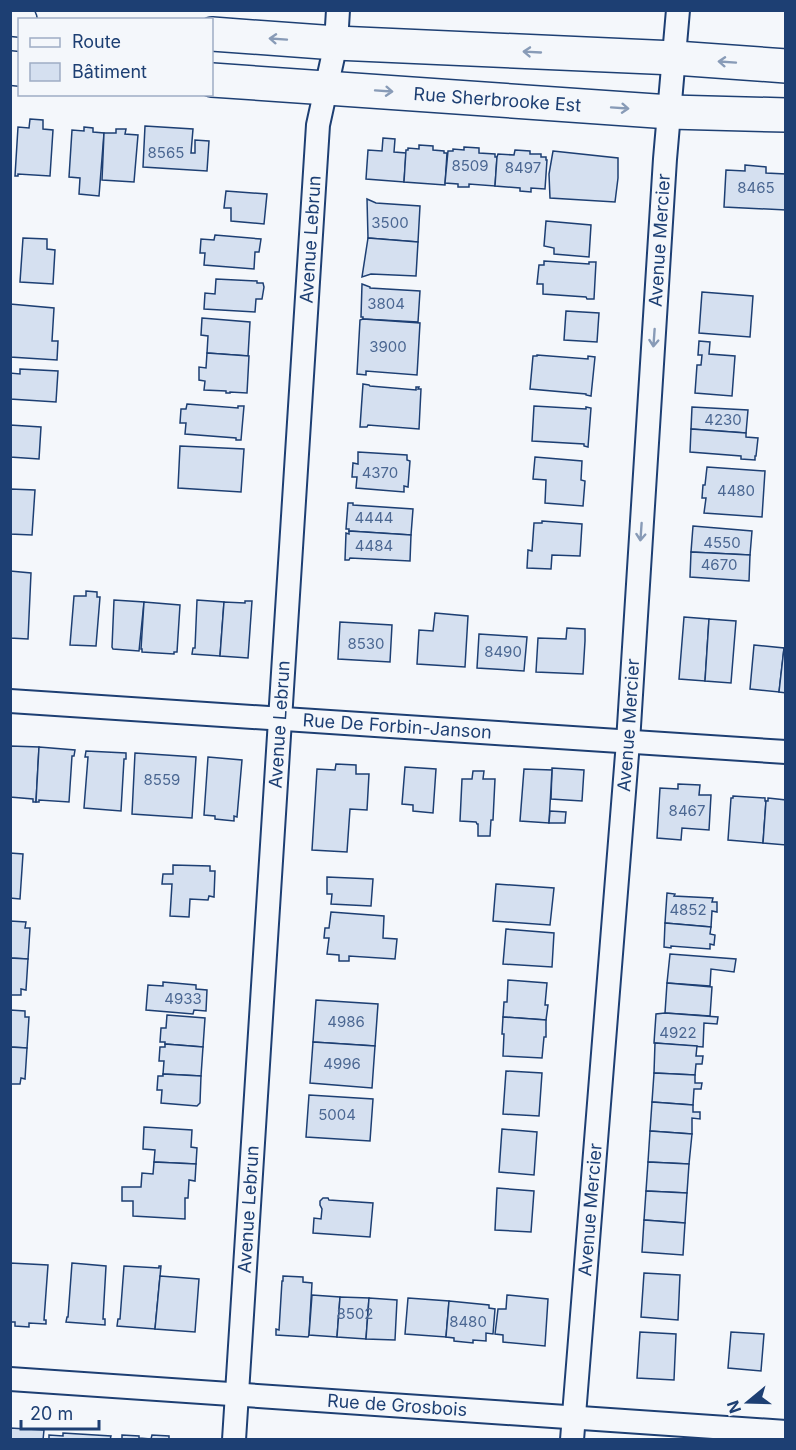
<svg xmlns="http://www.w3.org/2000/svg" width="796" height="1450" font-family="Inter,sans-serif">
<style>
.building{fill:#d5e0f0;stroke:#1d3f73;stroke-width:1.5}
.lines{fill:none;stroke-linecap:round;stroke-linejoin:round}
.street-casing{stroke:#1d3f73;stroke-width:26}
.primary-casing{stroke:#1d3f73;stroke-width:36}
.street{stroke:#f4f7fb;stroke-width:22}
.primary{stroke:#f4f7fb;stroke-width:33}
.oneway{stroke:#889bb7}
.labels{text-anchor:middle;stroke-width:4.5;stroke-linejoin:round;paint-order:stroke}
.number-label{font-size:15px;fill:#4b6792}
.street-label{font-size:18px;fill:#1d3f73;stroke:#f4f7fb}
</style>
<rect width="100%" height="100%" fill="#f4f7fb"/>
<g class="building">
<polygon points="30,119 43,120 43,129 53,130 50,176 18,174 18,176 15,176 18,127 29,128"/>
<polygon points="145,126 193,129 191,153 195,153 195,140 209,141 207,171 143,167"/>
<polygon points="84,127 93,128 93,132 104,133 99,196 79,194 80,178 69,177 72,130 84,131"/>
<polygon points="116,129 126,129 125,134 138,135 134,182 102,180 104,133 116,133"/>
<polygon points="383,138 395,139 394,152 406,153 404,182 366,179 368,150 382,151"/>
<polygon points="419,145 433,146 433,150 444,151 444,153 447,153 445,185 404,182 406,150 408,150 408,148 419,149"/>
<polygon points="464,147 479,148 479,153 495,154 495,157 497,157 495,186 469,184 469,187 458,187 458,184 445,183 448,151 453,151 453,149 464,150"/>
<polygon points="515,150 530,151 530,154 541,154 541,157 546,157 546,160 547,160 545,189 531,188 531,192 520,191 520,188 495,186 497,157 498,154 514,155"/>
<polygon points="553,151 618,158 618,178 615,202 550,198 549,174"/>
<polygon points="745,165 766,167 766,173 786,174 786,210 724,207 726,170 745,171"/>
<polygon points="226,191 267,194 264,224 231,221 231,208 224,208"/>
<polygon points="367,199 376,203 420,206 418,242 368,238"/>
<polygon points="546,221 591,225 589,257 554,254 554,248 544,246"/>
<polygon points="215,235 261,239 259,252 255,252 254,269 204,265 205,253 200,253 201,239 214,240"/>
<polygon points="23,238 47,239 47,249 55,250 53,284 20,282"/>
<polygon points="368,238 418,242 416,276 371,274 362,277"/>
<polygon points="544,261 589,264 589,262 596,262 594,299 587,299 586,297 543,294 543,284 537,284 539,265 544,265"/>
<polygon points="216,279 257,281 257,283 263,283 264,287 262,299 256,299 255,312 204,309 205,293 215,294"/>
<polygon points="362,284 370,287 370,288 420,291 418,322 363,319 363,317 361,317"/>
<polygon points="702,292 753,296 750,337 699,333"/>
<polygon points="10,304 54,308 52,341 58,341 57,360 10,357"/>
<polygon points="566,311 599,313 597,342 564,340"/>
<polygon points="202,318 250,322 248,356 207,353 208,336 201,335"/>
<polygon points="363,319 420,323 417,375 366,371 366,375 357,374 360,320"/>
<polygon points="699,341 710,342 709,354 735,356 732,396 695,393 697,365 701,365 702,355 698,355"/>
<polygon points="207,353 249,356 247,393 230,392 230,393 226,393 226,391 204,390 205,381 199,380 199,367 206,368"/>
<polygon points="537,355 588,359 588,356 595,357 591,396 586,395 586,394 530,389 533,356 537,356"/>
<polygon points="20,369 58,371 56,402 10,399 10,373 20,374"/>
<polygon points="363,384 369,385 370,386 416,390 416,387 419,387 418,389 421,389 419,429 368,425 367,427 360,427"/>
<polygon points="187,404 238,408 238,406 244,406 241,440 236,440 236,438 185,434 186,423 180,423 181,409 186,409"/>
<polygon points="534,406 586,409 586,407 591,408 588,447 584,446 584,444 532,441"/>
<polygon points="692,407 748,410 746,433 691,429"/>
<polygon points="10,425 41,427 39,459 10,457"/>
<polygon points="691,429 746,433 746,437 758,438 756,456 755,456 755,460 741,459 741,456 690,452"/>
<polygon points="180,446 244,449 241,492 178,488"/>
<polygon points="358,452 407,455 407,460 410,461 408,487 404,486 404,492 356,488 357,477 352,477 353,463 358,464"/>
<polygon points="535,457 582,461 581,480 585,481 583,506 545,503 546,480 533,479"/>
<polygon points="707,467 765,471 762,517 704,513 706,498 702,498 703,485 705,485"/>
<polygon points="10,489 35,490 32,535 10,534"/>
<polygon points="348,503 353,503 353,505 413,509 411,535 349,531 349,529 346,529"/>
<polygon points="542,521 582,524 580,556 552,555 551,569 527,568 528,550 532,551 534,523 542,523"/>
<polygon points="693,526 752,531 750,555 691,552"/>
<polygon points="349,531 411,535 410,561 350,558 349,560 345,560 346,533 349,534"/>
<polygon points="691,552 750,555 749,581 690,577"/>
<polygon points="10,571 31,573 28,639 10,638"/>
<polygon points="86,591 97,592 97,597 100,597 96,646 70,645 74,596 86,596"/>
<polygon points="114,600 144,602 139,651 113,649 112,647"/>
<polygon points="197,600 224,602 220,656 192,654 193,648 195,648"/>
<polygon points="245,601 252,601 248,658 220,656 224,602 245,603"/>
<polygon points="144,602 180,605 177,652 174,652 174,654 142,652 142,649 141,649"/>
<polygon points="435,613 468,616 465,667 417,664 419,630 433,631"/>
<polygon points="684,617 709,619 705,681 679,679"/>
<polygon points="709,619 736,621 731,683 705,681"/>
<polygon points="340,622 392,625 390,662 338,659"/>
<polygon points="567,628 585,629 585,641 583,674 536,672 538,638 566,639"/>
<polygon points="479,634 527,637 524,671 477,668"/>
<polygon points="754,645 784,648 779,692 750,689"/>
<polygon points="784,648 786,648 786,693 779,692"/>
<polygon points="10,746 39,747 36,802 33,802 33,799 10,797"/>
<polygon points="39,747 75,750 74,756 72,756 69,802 39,800 39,802 36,802"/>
<polygon points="86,751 126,753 126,759 124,759 121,811 84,808 88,757 85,757"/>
<polygon points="135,753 196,757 192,818 132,814"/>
<polygon points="208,757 242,760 237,817 234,816 234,821 215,819 215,816 204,815"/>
<polygon points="336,764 356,765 356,774 369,774 367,810 350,809 347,852 312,850 317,769 335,770"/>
<polygon points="405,767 436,769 433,813 413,811 413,805 402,804"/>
<polygon points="552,768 584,770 582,801 551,799"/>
<polygon points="524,769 552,770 549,823 520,821"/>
<polygon points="473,771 484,771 483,779 495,779 493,820 491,820 490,836 478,836 478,824 477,824 476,822 460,821 462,779 472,779"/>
<polygon points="678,784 700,785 699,795 711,795 709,830 682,828 681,840 657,838 660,788 678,789"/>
<polygon points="733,796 765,798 765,801 766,801 763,843 728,840 731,798 733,798"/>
<polygon points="768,798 786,800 786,845 763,843 766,801 768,801"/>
<polygon points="550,811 566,812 565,823 549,823"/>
<polygon points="10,853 23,854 20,899 10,898"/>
<polygon points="173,865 210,866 210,871 215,871 214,897 209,896 208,900 190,899 189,917 170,916 172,884 162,884 163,874 173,874"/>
<polygon points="327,877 373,879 371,906 331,904 332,894 327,894"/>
<polygon points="496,884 554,888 550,925 493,921"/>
<polygon points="667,893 675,894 674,896 713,898 712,902 717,902 717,912 712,911 711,927 665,923"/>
<polygon points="331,912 384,916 383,938 397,939 395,959 349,956 349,961 339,961 339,955 327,954 329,938 324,938 325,928 329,928"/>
<polygon points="10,921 26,922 25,928 30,928 28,959 10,958"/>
<polygon points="665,923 711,927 710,934 715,935 714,945 710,944 710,949 671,946 671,948 664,947"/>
<polygon points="506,929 554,933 552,967 503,964"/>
<polygon points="670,954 736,959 734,972 711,969 710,986 667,983"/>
<polygon points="10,958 28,959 26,990 21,989 21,995 10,995"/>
<polygon points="508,980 547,983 545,1005 548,1005 546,1020 503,1017 504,1002 507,1002"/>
<polygon points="163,982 196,985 196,989 207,990 206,1011 194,1010 193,1014 146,1010 148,985 163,986"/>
<polygon points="667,983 712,987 710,1016 665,1013"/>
<polygon points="316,1000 378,1004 375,1046 313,1042"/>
<polygon points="10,1010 25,1011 25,1017 29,1017 27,1048 10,1047"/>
<polygon points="665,1013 718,1017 717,1024 704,1023 703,1047 655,1043 654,1043 656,1014"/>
<polygon points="167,1015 205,1018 203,1047 165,1044 165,1042 160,1042 161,1028 166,1028"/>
<polygon points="503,1017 546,1020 546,1037 544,1037 542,1058 503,1056 504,1034 502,1034"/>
<polygon points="313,1042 375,1046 372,1088 310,1083"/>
<polygon points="655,1043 697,1046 696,1056 703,1056 702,1064 696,1064 695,1075 654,1073"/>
<polygon points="165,1044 203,1047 201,1076 163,1074 164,1061 159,1061 160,1047 165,1047"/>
<polygon points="10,1047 27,1048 25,1079 21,1078 20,1084 10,1084"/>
<polygon points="506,1071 542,1073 539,1116 503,1114"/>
<polygon points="654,1073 695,1075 695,1083 702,1083 701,1089 694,1089 693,1105 652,1102"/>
<polygon points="163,1074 201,1076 200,1103 197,1106 161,1103 162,1090 157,1090 158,1076 163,1076"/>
<polygon points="309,1095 373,1099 370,1141 306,1137"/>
<polygon points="652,1102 693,1105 693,1112 700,1112 700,1119 692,1118 692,1134 650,1131"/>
<polygon points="144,1127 192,1130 191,1147 197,1148 196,1164 154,1162 155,1150 143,1149"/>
<polygon points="502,1129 537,1132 534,1175 499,1172"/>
<polygon points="650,1131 692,1134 689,1164 648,1162"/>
<polygon points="154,1162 196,1164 195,1181 189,1180 188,1198 185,1198 185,1219 133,1216 133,1201 122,1201 122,1187 141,1187 142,1173 153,1174"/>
<polygon points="648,1162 689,1164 687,1193 646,1191"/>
<polygon points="497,1188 534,1191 531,1232 495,1230"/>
<polygon points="646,1191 687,1193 685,1223 644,1220"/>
<polygon points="323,1198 328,1198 329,1200 373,1203 370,1237 313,1233 314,1218 321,1219 322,1209 320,1205 320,1201"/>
<polygon points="644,1220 685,1223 683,1255 642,1252"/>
<polygon points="10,1263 48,1265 44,1320 46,1320 46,1324 29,1323 29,1327 15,1326 15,1322 10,1322"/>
<polygon points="72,1263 106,1266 103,1319 105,1319 105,1325 66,1322 67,1317 68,1317"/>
<polygon points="124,1266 159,1268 159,1266 161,1266 155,1329 117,1326 118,1319 120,1319"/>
<polygon points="644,1273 680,1275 678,1320 641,1317"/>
<polygon points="160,1276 199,1279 195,1332 155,1329"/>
<polygon points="283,1276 303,1277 303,1282 312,1283 309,1335 308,1337 276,1335 276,1329 279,1330 282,1281 283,1281"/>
<polygon points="312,1295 340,1297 337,1337 309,1335"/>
<polygon points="507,1295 548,1299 545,1346 503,1342 503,1335 495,1334 498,1309 506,1309"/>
<polygon points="340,1297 369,1298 366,1339 337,1337"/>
<polygon points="369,1298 397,1300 395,1340 366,1339"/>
<polygon points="408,1298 449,1301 446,1337 405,1334"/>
<polygon points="449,1301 489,1305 489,1308 495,1309 493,1334 486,1333 486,1341 473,1340 473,1343 454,1341 454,1338 446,1337"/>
<polygon points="640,1332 676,1334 674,1380 637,1378"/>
<polygon points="731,1332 764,1334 761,1371 728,1368"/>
<polygon points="10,1428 44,1430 43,1440 10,1440"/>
<polygon points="63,1433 111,1436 110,1440 49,1440 49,1435 63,1436"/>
<polygon points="122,1435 139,1436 139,1438 151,1439 152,1435 169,1436 169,1440 122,1440"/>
</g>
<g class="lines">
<defs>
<g id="street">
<path id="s1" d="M 10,701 L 786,752"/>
<path id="s2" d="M 10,1379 L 786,1432"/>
<path id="s3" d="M 234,1440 L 318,125 L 336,43 L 338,10"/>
<path id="s4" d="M 572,1440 L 628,742 L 665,159 L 678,10"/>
</g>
<g id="primary">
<polyline points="10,19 20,20"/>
<polyline points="212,34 336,43 675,58 786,66"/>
<polyline points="10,68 20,69"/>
<path id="s5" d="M 212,80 L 670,112 L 786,115"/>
</g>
</defs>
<use href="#street" class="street-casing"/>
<use href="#primary" class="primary-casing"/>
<use href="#street" class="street"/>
<use href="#primary" class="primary"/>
</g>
<defs><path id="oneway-shaft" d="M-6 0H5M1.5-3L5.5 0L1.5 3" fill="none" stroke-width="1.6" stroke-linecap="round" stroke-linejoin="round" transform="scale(1.5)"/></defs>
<g class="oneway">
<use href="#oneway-shaft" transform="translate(278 39) rotate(-176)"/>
<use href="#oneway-shaft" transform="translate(532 52) rotate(-177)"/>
<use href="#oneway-shaft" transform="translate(727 62) rotate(-176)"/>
<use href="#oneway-shaft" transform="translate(384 91) rotate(4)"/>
<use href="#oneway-shaft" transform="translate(620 108) rotate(4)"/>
<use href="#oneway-shaft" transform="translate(654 338) rotate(94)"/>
<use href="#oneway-shaft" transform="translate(641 532) rotate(94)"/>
</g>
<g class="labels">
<g class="number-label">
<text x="166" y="158">8565</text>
<text x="470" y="171">8509</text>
<text x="523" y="173">8497</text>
<text x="756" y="193">8465</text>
<text x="390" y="228">3500</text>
<text x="386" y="309">3804</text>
<text x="388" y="352">3900</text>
<text x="723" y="425">4230</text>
<text x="380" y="478">4370</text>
<text x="736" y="496">4480</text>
<text x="374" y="523">4444</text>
<text x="722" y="548">4550</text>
<text x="374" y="551">4484</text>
<text x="719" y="570">4670</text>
<text x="366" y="649">8530</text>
<text x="503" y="657">8490</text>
<text x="162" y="785">8559</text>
<text x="687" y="816">8467</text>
<text x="688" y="915">4852</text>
<text x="183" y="1004">4933</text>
<text x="346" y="1027">4986</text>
<text x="678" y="1038">4922</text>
<text x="342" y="1069">4996</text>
<text x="337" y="1120">5004</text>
<text x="355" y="1319">8502</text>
<text x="468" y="1327">8480</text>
</g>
<g class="street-label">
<text dy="6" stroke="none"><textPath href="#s5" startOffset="286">Rue Sherbrooke Est</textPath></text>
<text dy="6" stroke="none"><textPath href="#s3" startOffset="1203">Avenue Lebrun</textPath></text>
<text dy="6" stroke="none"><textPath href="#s4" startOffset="1203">Avenue Mercier</textPath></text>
<text dy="6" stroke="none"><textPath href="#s3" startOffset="717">Avenue Lebrun</textPath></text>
<text dy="6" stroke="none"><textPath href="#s4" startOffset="717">Avenue Mercier</textPath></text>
<text dy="6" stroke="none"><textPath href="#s1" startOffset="388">Rue De Forbin-Janson</textPath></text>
<text dy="6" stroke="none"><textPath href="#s3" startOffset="231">Avenue Lebrun</textPath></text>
<text dy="6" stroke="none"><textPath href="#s4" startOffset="231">Avenue Mercier</textPath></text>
<text dy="6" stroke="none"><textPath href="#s2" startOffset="388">Rue de Grosbois</textPath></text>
</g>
</g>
<rect width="796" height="1450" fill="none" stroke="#1d3f73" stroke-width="24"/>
<rect x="18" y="18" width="195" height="78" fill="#f4f7fb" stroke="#9eadc5" stroke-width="1.5"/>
<rect x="30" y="38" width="30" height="9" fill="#f4f7fb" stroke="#9eadc5" stroke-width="1.5"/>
<text x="72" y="48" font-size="18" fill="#1d3f73">Route</text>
<rect x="30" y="63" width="30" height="18" fill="#d5e0f0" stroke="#9eadc5" stroke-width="1.5"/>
<text x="72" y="78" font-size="18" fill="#1d3f73">Bâtiment</text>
<g transform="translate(748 1402) rotate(251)" stroke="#f4f7fb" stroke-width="4.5" paint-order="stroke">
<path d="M0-4.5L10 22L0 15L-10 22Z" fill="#1d3f73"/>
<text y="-9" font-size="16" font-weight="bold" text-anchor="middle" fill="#1d3f73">N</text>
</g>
<path d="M21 1420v9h78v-9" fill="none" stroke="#1d3f73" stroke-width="3"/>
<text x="30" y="1420" font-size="18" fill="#1d3f73" stroke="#f4f7fb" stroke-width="4.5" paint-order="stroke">20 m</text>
</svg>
